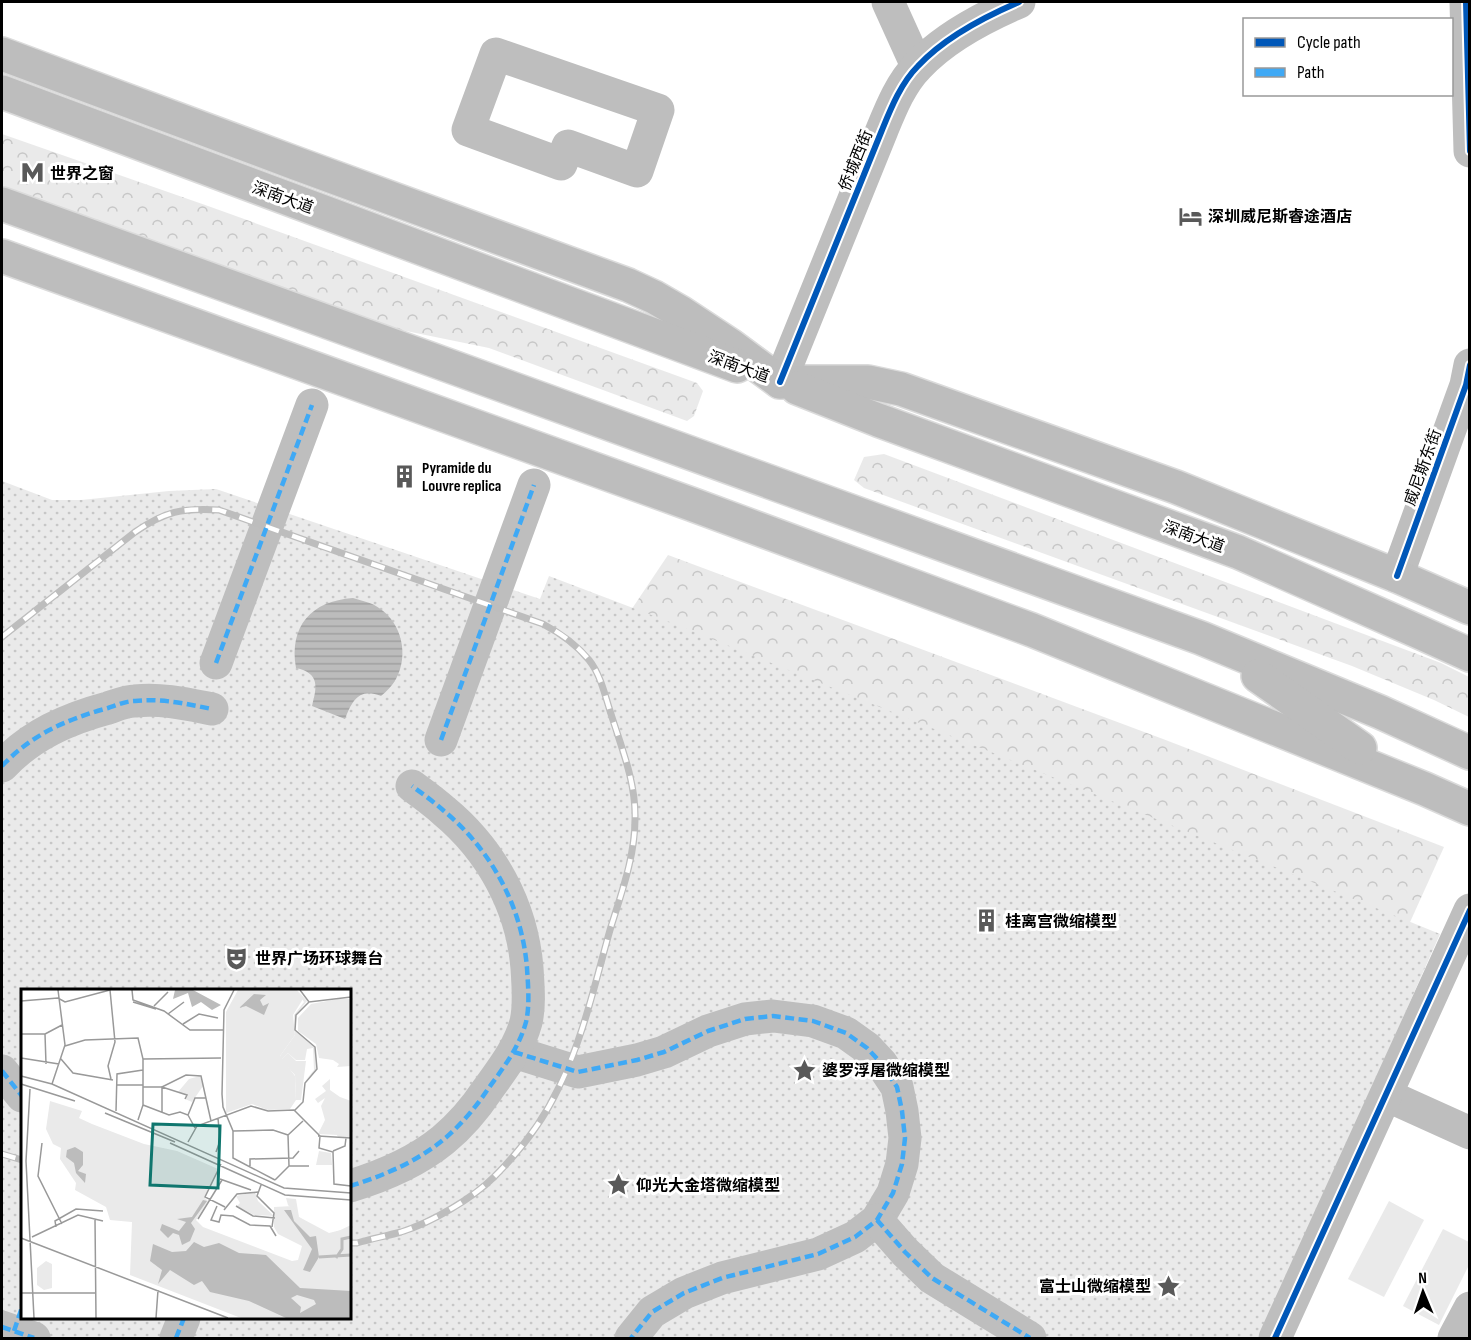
<svg xmlns="http://www.w3.org/2000/svg" width="1471" height="1340" font-family="'Sofia Sans Condensed','Noto Sans SC',sans-serif">
<style>
.grass{fill:#eaeaea}
.forest{fill:url(#forest-crowns)}
.park{fill:url(#park-dots);fill-rule:evenodd}
.water{fill:url(#water-rules)}
.lines{fill:none;stroke-linecap:round;stroke-linejoin:round}
.major-casing{stroke:#dbdbdb;stroke-width:36}
.minor{stroke:#bebebe;stroke-width:33}
.major{stroke:#bdbdbd;stroke-width:33}
.rail-casing{stroke:#bdbdbd;stroke-width:7}
.rail{stroke:#fff;stroke-width:4.5;stroke-dasharray:14;stroke-linecap:butt}
.quiet{stroke:#3fa9f5;stroke-width:4.5;stroke-dasharray:9 4.5;stroke-linecap:butt}
.cycleway-casing{stroke:#fff;stroke-width:10}
.cycleway{stroke:#0057b8;stroke-width:6}
.labels{text-anchor:middle;stroke-width:6;stroke-linejoin:round;paint-order:stroke}
.street-label{font-size:16px;fill:#000;stroke:#fff}
.poi-label{font-size:16px;font-weight:bold;fill:#000;stroke:#fff;text-anchor:start}
.inset-river{fill:none;stroke:#bcbcbc;stroke-width:3}
.inset-road{fill:none;stroke:#999;stroke-width:1.5}
.view{fill:#0f766e;fill-opacity:0.15;stroke:#0f766e;stroke-width:3}
.inset-edge{fill:none;stroke:#000;stroke-width:3}
</style>
<defs>
<pattern id="forest-crowns" width="20" height="18" patternUnits="userSpaceOnUse" patternTransform="scale(1.5)"><rect width="20" height="18" fill="#eaeaea"/><path d="M2 6a3 3 0 1 1 6 0M12 15a3 3 0 1 1 6 0" fill="none" stroke="#c7c7c7"/></pattern>
<pattern id="park-dots" width="8" height="8" patternUnits="userSpaceOnUse" patternTransform="scale(1.5)"><rect width="8" height="8" fill="#eaeaea"/><path d="M2 2h.1M6 6h.1" fill="none" stroke="#c7c7c7" stroke-width="1.8" stroke-linecap="round"/></pattern>
<pattern id="water-rules" width="6" height="5" patternUnits="userSpaceOnUse" patternTransform="scale(1.5)"><rect width="6" height="5" fill="#bcbcbc"/><path d="M0 2.5h6" fill="none" stroke="#a0a0a0"/></pattern>
</defs>
<rect width="100%" height="100%" fill="#fff"/>
<g class="grass">
<polygon points="1389,1201 1424,1220 1384,1297 1348,1279"/>
<polygon points="1443,1229 1469,1242 1469,1265 1439,1325 1403,1306"/>
</g>
<g class="forest">
<polygon points="2,134 208,206 697,383 703,391 694,416 687,421 489,348 372,324 2,193"/>
<polygon points="884,454 1441,663 1469,677 1469,717 1434,700 1352,666 864,488 854,480 864,457"/>
<polygon points="668,555 1163,739 1444,847 1260,1254 613,637"/>
</g>
<path class="park" d="M 2,481 L 52,500 L 81,500 L 169,491 L 216,489 L 540,599 L 549,576 L 675,624 L 1440,934 L 1261,1338 L 2,1338 ZM 22,990 L 350,990 L 350,1318 L 22,1318 Z"/>
<path class="water" d="M 353,598 C 362,601 371,602 379,608 C 402,623 409,655 396,679 C 392,686 387,691 381,696 C 359,687 352,701 345,719 L 312,706 C 317,687 320,673 296,668 C 289,626 311,601 353,598 Z"/>
<g class="lines">
<defs>
<g id="major">
<polyline points="2,54 295,163 628,285 654,297 680,312 730,345 780,382 868,382 901,389 1176,487 1397,576 1470,608"/>
<polyline points="2,92 737,366"/>
<polyline points="2,204 1201,638 1380,712 1470,753"/>
<polyline points="2,256 691,504 1032,630 1425,789 1470,809"/>
<polyline points="797,388 878,420 1238,552 1419,632 1470,655"/>
<polyline points="1258,676 1360,748"/>
</g>
</defs>
<use href="#major" class="major-casing"/>
<g class="minor">
<polyline points="888,2 917,66"/>
<polyline points="1466,2 1470,151"/>
<polygon points="496,54 658,110 637,171 568,146 561,164 468,130"/>
<path d="M 780,382 L 882,130 C 891,108 901,83 918,66 C 944,38 984,17 1019,2"/>
<polyline points="1397,576 1466,385 1470,365"/>
<polyline points="216,663 312,405"/>
<polyline points="441,740 534,485"/>
<path d="M 2,766 C 31,735 67,719 108,708 C 117,705 126,701 135,701 C 161,698 187,704 212,709"/>
<polyline points="514,1052 578,1072 637,1060 664,1052 708,1031 745,1019 773,1016 813,1021 846,1033 867,1048 881,1063 897,1087 902,1111 905,1138 902,1164 893,1193 877,1220 855,1237 818,1254 722,1278 684,1293 652,1312 631,1338"/>
<polyline points="2,1071 22,1096"/>
<polyline points="1386,1095 1470,1133"/>
<path d="M 350,1186 C 383,1176 416,1162 443,1140 C 460,1126 476,1107 488,1089 C 503,1068 519,1048 526,1022 C 530,1005 528,985 527,968 C 522,906 491,850 444,811 C 434,802 423,794 412,786"/>
<polyline points="877,1220 905,1252 932,1278 1030,1338"/>
<polyline points="2,1327 34,1338"/>
<polyline points="176,1338 184,1318"/>
<polyline points="1275,1338 1470,910"/>
<polyline points="1454,1338 1470,1308"/>
</g>
<use href="#major" class="major"/>
<defs>
<g id="rail">
<path d="M 2,637 L 135,532 C 166,511 181,508 219,510 L 543,624 C 560,633 576,644 589,660 C 601,675 605,696 611,714 C 622,749 636,783 635,819 C 635,857 621,894 610,930 C 595,983 583,1039 558,1089 C 543,1121 519,1152 494,1177 C 472,1199 430,1223 401,1232 C 386,1236 371,1239 357,1243 L 350,1243"/>
<polyline points="2,1154 22,1160"/>
</g>
</defs>
<use href="#rail" class="rail-casing"/>
<use href="#rail" class="rail"/>
<g class="quiet">
<polyline points="216,663 312,405"/>
<polyline points="441,740 534,485"/>
<path d="M 2,766 C 31,735 67,719 108,708 C 117,705 126,701 135,701 C 161,698 187,704 212,709"/>
<polyline points="514,1052 578,1072 637,1060 664,1052 708,1031 745,1019 773,1016 813,1021 846,1033 867,1048 881,1063 897,1087 902,1111 905,1138 902,1164 893,1193 877,1220 855,1237 818,1254 722,1278 684,1293 652,1312 631,1338"/>
<polyline points="2,1071 22,1096"/>
<path d="M 350,1186 C 383,1176 416,1162 443,1140 C 460,1126 476,1107 488,1089 C 503,1068 519,1048 526,1022 C 530,1005 528,985 527,968 C 522,906 491,850 444,811 C 434,802 423,794 412,786"/>
<polyline points="877,1220 905,1252 932,1278 1030,1338"/>
<polyline points="2,1327 34,1338"/>
<polyline points="14,1331 22,1307"/>
<polyline points="176,1338 184,1318"/>
</g>
<defs>
<g id="cycleway">
<polyline points="1466,2 1470,151"/>
<path d="M 780,382 L 882,130 C 891,108 901,83 918,66 C 944,38 984,17 1019,2"/>
<polyline points="1397,576 1466,385 1470,365"/>
<polyline points="1275,1338 1470,910"/>
</g>
</defs>
<use href="#cycleway" class="cycleway-casing"/>
<use href="#cycleway" class="cycleway"/>
</g>
<defs>
<symbol id="metro-bare" viewBox="-9 -9 18 18"><path d="M-5.5 5V-5H-3L0 0L3-5H5.5V5H3V-.5L0 4L-3-.5V5Z" fill="#595959" stroke="#fff" stroke-width="2.5" paint-order="stroke"/></symbol>
<symbol id="hotel-bare" viewBox="-9 -9 18 18"><path d="M-6-4.5h1.5V1H6V5H4.5V3h-9V5H-6ZM-4 0a1.8 1.8 0 1 1 3.6 0ZM.5 0V-2.5h3Q6-2.5 6 0Z" fill="#595959" stroke="#fff" stroke-width="2.5" paint-order="stroke"/></symbol>
<symbol id="building-bare" viewBox="-9 -9 18 18"><path d="M-4-6H4V6H1V3H-1V6H-4ZM-2.5-4.3h1.7v1.8h-1.7ZM.8-4.3h1.7v1.8H.8ZM-2.5-1h1.7V.8h-1.7ZM.8-1h1.7V.8H.8Z" fill="#595959" stroke="#fff" stroke-width="2.5" paint-order="stroke"/></symbol>
<symbol id="theatre-bare" viewBox="-9 -9 18 18"><path d="M-5-5.5Q0-4 5-5.5V0Q5 5 0 6Q-5 5-5 0ZM-3.3-2.5H-1v1.5H-3.3ZM1-2.5H3.3v1.5H1ZM-2.8 1Q0 5.5 2.8 1Z" fill="#595959" stroke="#fff" stroke-width="2.5" paint-order="stroke"/></symbol>
<symbol id="sight-bare" viewBox="-9 -9 18 18"><path d="M0-6L1.8-2.2L6-1.7L2.9 1.2L3.7 5.4L0 3.3L-3.7 5.4L-2.9 1.2L-6-1.7L-1.8-2.2Z" fill="#595959" stroke="#fff" stroke-width="2.5" paint-order="stroke"/></symbol>
</defs>
<g fill-rule="evenodd">
<use href="#metro-bare" x="16" y="156" width="33" height="33"/>
<use href="#hotel-bare" x="1174" y="200" width="33" height="33"/>
<use href="#building-bare" x="388" y="460" width="33" height="33"/>
<use href="#building-bare" x="970" y="904" width="33" height="33"/>
<use href="#theatre-bare" x="220" y="942" width="33" height="33"/>
<use href="#sight-bare" x="788" y="1054" width="33" height="33"/>
<use href="#sight-bare" x="602" y="1168" width="33" height="33"/>
<use href="#sight-bare" x="1152" y="1270" width="33" height="33"/>
</g>
<g class="labels">
<g class="street-label">
<text transform="translate(855 160) rotate(-68)" y="6">侨城西街</text>
<text transform="translate(283 197) rotate(20)" y="6">深南大道</text>
<text transform="translate(739 366) rotate(20)" y="6">深南大道</text>
<text transform="translate(1422 467) rotate(-70)" y="6">威尼斯东街</text>
<text transform="translate(1194 536) rotate(20)" y="6">深南大道</text>
</g>
<g class="poi-label">
<text x="50" y="179">世界之窗</text>
<text x="1208" y="222">深圳威尼斯睿途酒店</text>
<text x="422" y="473">Pyramide du<tspan x="422" dy="18">Louvre replica</tspan></text>
<text x="1005" y="927">桂离宫微缩模型</text>
<text x="255" y="964">世界广场环球舞台</text>
<text x="822" y="1076">婆罗浮屠微缩模型</text>
<text x="636" y="1191">仰光大金塔微缩模型</text>
<text x="1151" y="1292" text-anchor="end">富士山微缩模型</text>
</g>
</g>
<g transform="translate(21 989)">
<rect width="330" height="330" fill="#fff"/>
<path d="M 267,64 L 275,72 L 285,72 L 280,111 L 275,111 L 274,86 L 260,71 ZM 319,108 L 330,112 L 330,148 L 317,148 L 313,141 L 313,114 L 319,114 ZM 25,272 L 31,275 L 31,299 L 23,301 L 16,296 L 16,279 Z" fill="#eaeaea"/>
<path d="M 276,1 L 286,12 L 275,26 L 274,42 L 294,58 L 295,81 L 284,92 L 293,81 L 292,59 L 286,60 L 284,71 L 275,71 L 267,64 L 260,71 L 259,67 L 274,46 L 273,26 L 283,13 ZM 317,10 L 330,10 L 330,77 L 316,78 L 318,75 L 312,71 L 298,69 L 295,55 L 277,42 L 277,29 L 290,15 ZM 265,209 L 275,210 L 278,228 L 308,244 L 324,240 L 315,250 L 294,246 L 267,216 Z" fill="#eaeaea"/>
<path d="M 217,1 L 276,1 L 282,10 L 272,26 L 274,46 L 259,67 L 274,87 L 275,111 L 269,120 L 247,121 L 231,115 L 205,124 L 205,23 ZM 179,87 L 182,97 L 171,113 L 164,110 L 166,106 L 157,103 L 168,90 ZM 309,90 L 309,101 L 319,108 L 319,114 L 313,114 L 313,141 L 317,146 L 297,145 L 304,131 L 300,117 L 304,109 L 297,114 L 294,110 L 305,102 L 301,97 ZM 29,112 L 61,122 L 58,129 L 71,135 L 123,155 L 156,162 L 197,180 L 183,208 L 187,212 L 175,231 L 182,238 L 271,272 L 277,271 L 281,257 L 257,245 L 253,238 L 253,218 L 272,217 L 278,228 L 307,247 L 330,236 L 330,329 L 220,329 L 109,286 L 111,233 L 89,231 L 85,218 L 54,201 L 55,194 L 39,170 L 40,159 L 32,155 L 25,140 ZM 298,162 L 310,164 L 311,176 L 295,176 ZM 234,203 L 237,212 L 253,227 L 233,226 L 216,217 L 219,214 L 215,207 Z" fill="#eaeaea"/>
<path d="M 154,1 L 172,1 L 200,16 L 191,21 L 180,13 L 171,18 L 167,4 L 152,10 ZM 233,5 L 245,6 L 239,11 L 242,17 L 248,14 L 243,26 L 225,17 L 218,19 ZM 54,158 L 62,163 L 62,176 L 57,182 L 65,185 L 64,194 L 55,184 L 53,174 L 45,168 L 46,161 ZM 182,211 L 186,212 L 170,234 L 174,240 L 169,252 L 161,256 L 158,246 L 152,244 L 147,249 L 139,241 L 141,235 L 158,242 L 165,233 L 156,230 L 171,228 ZM 263,221 L 270,221 L 273,232 L 289,248 L 295,247 L 298,268 L 289,283 L 282,281 L 291,260 ZM 173,253 L 183,258 L 198,254 L 218,264 L 245,266 L 279,299 L 330,302 L 330,329 L 265,329 L 228,312 L 189,303 L 181,292 L 173,296 L 149,281 L 137,295 L 141,281 L 129,272 L 132,255 L 151,263 L 165,262 ZM 276,306 L 293,311 L 295,315 L 279,324 L 280,318 L 270,309 Z" fill="#bcbcbc" fill-rule="evenodd"/>
<path class="inset-river" d="M 298,268 L 330,266M 315,269 L 321,260 L 321,250 L 330,248"/>
<path class="inset-road" d="M 89,1 L 94,53 L 87,77 L 90,90M 111,1 L 112,11 L 143,22 L 169,41 L 203,41M 213,1 L 203,21 L 201,105 L 202,118 L 212,142 L 212,169 L 254,191M 279,1 L 288,13 L 330,8M 0,12 L 37,9 L 44,13 L 89,1M 112,13 L 135,20M 133,17 L 147,3M 147,25 L 163,13M 162,35 L 178,25 L 197,29M 0,45 L 24,45M 44,57 L 64,51 L 117,49 L 122,70 L 122,116 L 117,131M 0,69 L 38,75M 40,70 L 52,84 L 92,91M 122,70 L 200,69M 25,75 L 24,45 L 41,36M 0,87 L 31,95 L 263,199 L 330,204M 0,95 L 54,112M 31,95 L 44,56 L 37,1M 95,96 L 122,96M 122,98 L 141,98 L 165,86 L 180,87 L 190,132M 9,100 L 5,172 L 13,329M 122,116 L 148,126 L 159,123 L 167,126 L 174,139M 95,122 L 96,85 L 122,81M 273,122 L 282,113 L 284,94 L 296,80 L 294,58 L 274,41 L 275,26 L 288,13M 141,123 L 141,98 L 166,106 L 164,110M 84,124 L 154,153M 167,126 L 174,109 L 185,109M 212,142 L 252,141 L 267,146M 267,146 L 282,132M 297,147 L 330,149M 299,147 L 298,159 L 312,163 L 313,195 L 330,197M 167,153 L 176,137 L 230,117 L 247,122 L 273,121 L 299,147M 21,154 L 17,187 L 41,235M 149,154 L 264,206 L 330,211M 312,162 L 324,157 L 325,149M 195,163 L 199,152 L 197,129M 200,175 L 184,208 L 204,218M 229,177 L 229,170 L 272,169 L 278,162M 268,177 L 288,177M 199,190 L 230,201M 254,191 L 268,177 L 267,146M 240,196 L 236,207 L 253,224 L 251,238M 196,217 L 190,231 L 198,233 L 200,226 L 212,227 L 229,236 L 249,237 L 255,247M 215,217 L 232,227 L 254,229M 203,221 L 216,205 L 237,203M 74,230 L 75,329M 177,230 L 201,191M 35,238 L 34,232 L 55,220 L 82,222M 11,248 L 57,226 L 82,232M 0,249 L 207,329M 0,304 L 75,304M 135,329 L 137,301"/>
<path class="view" d="M 132,135 L 199,137 L 197,199 L 129,196 Z"/>
<rect width="330" height="330" class="inset-edge"/>
</g>
<rect width="1471" height="1340" fill="none" stroke="#000000" stroke-width="6"/>
<rect x="1243" y="18" width="210" height="78" fill="#ffffff" stroke="#999999" stroke-width="1.5"/>
<rect x="1255" y="38" width="30" height="9" fill="#0057b8" stroke="#999999" stroke-width="1.5"/>
<text x="1297" y="48" font-size="18" fill="#000000">Cycle path</text>
<rect x="1255" y="68" width="30" height="9" fill="#3fa9f5" stroke="#999999" stroke-width="1.5"/>
<text x="1297" y="78" font-size="18" fill="#000000">Path</text>
<g transform="translate(1423 1292) rotate(358)" stroke="#ffffff" stroke-width="4.5" paint-order="stroke">
<path d="M0-4.5L10 22L0 15L-10 22Z" fill="#000000"/>
<text y="-9" font-size="16" font-weight="bold" text-anchor="middle" fill="#000000">N</text>
</g>
</svg>
